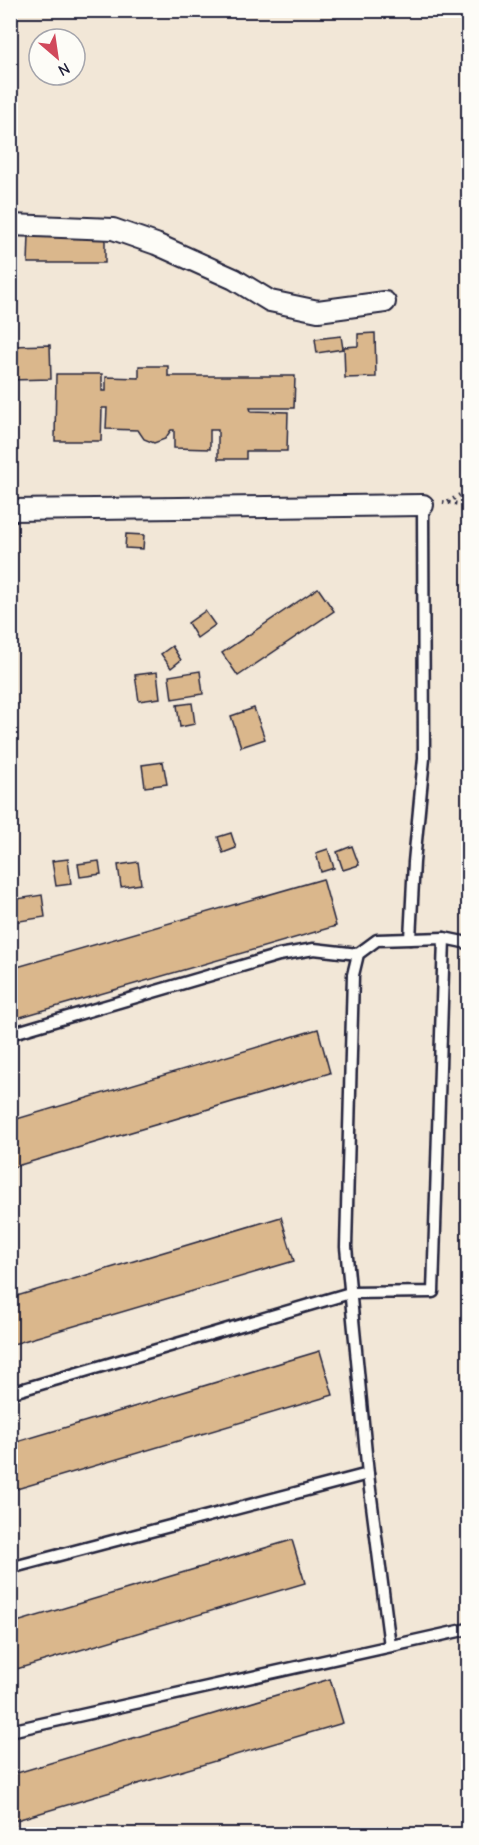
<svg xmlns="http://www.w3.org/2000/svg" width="479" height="1845" font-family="'Comic Neue',sans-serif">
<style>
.building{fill:#dab78c;stroke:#22223b;stroke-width:1.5}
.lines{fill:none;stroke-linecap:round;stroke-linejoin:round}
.lane-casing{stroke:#22223b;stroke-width:15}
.street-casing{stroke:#22223b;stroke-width:24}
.path{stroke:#22223b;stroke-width:4;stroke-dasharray:1.5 4.5;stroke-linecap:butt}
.lane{stroke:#fdfcf7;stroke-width:10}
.street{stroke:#fdfcf7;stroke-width:20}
</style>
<rect width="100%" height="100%" fill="#f2e7d7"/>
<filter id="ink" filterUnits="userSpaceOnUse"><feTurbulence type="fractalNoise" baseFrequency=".0167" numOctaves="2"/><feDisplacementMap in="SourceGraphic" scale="12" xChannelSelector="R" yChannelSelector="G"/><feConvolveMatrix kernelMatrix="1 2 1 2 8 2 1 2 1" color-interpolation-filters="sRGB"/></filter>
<g filter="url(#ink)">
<g class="building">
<polygon points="29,235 105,235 105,263 28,263"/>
<polygon points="375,333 376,377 345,378 344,347 358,346 358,334"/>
<polygon points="341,336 343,349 317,353 315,339"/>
<polygon points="50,345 51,379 10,380 10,346"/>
<polygon points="139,366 168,366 168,376 295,376 294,408 250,408 251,411 288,412 287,451 246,451 246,459 218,459 218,430 210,430 210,449 174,448 174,430 171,430 165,439 154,443 144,439 138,430 106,429 107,408 102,408 101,441 55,441 56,374 102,374 102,391 106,391 106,377 139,378"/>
<polygon points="126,534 144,535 143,549 125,548"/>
<polygon points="318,588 334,611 238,676 222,653"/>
<polygon points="205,611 215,625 197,638 188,623"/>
<polygon points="172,646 181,660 171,668 161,654"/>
<polygon points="200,671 203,694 172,699 169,676"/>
<polygon points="157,672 160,698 139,701 135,675"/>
<polygon points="192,703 195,724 180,727 177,705"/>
<polygon points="254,708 265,739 241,747 231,716"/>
<polygon points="163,762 167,784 145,787 142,765"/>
<polygon points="231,833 236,848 223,853 218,837"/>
<polygon points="352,846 359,865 343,870 337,852"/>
<polygon points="328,849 334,868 321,872 316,853"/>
<polygon points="68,859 71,884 56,886 52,861"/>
<polygon points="99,861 101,874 80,877 78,864"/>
<polygon points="138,862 141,884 121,887 118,865"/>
<polygon points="323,879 336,926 10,1020 10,969"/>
<polygon points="42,895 45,917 14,922 11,900"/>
<polygon points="318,1029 330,1073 10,1168 10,1121"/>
<polygon points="281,1217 294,1261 10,1345 10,1298"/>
<polygon points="320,1351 333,1395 10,1491 10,1444"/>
<polygon points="292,1540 305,1583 10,1671 10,1624"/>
<polygon points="330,1679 343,1723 10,1822 10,1775"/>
</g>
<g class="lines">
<defs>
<g id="lane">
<polyline points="410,939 414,862 424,758 423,505"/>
<polyline points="10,1034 279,955 314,949 358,954"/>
<polyline points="10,1393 350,1293 433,1292 444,938"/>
<polyline points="10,1568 368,1474"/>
<polyline points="390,1646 368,1474 346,1247 353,975 358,954 377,940 444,938 468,943"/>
<polyline points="10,1731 468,1629"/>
</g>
<g id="street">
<polyline points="10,225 113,229 156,244 234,279 270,301 318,311 385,302"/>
<polyline points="10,510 423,505"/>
</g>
</defs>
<use href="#lane" class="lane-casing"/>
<use href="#street" class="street-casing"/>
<g class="path">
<polyline points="443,502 468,505"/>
<polyline points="448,502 468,490"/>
</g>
<use href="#lane" class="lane"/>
<use href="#street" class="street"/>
</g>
</g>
<rect width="479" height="1845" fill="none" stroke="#fdfcf7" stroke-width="36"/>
<rect x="18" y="18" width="443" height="1809" fill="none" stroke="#22223b" stroke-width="2" filter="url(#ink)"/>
<g transform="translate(57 57) rotate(151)"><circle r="28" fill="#fdfcf7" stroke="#a5a5ac" stroke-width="1.5"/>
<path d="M0-4.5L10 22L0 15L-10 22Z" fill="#d1495b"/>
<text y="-9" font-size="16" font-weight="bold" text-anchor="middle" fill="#22223b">N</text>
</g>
</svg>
